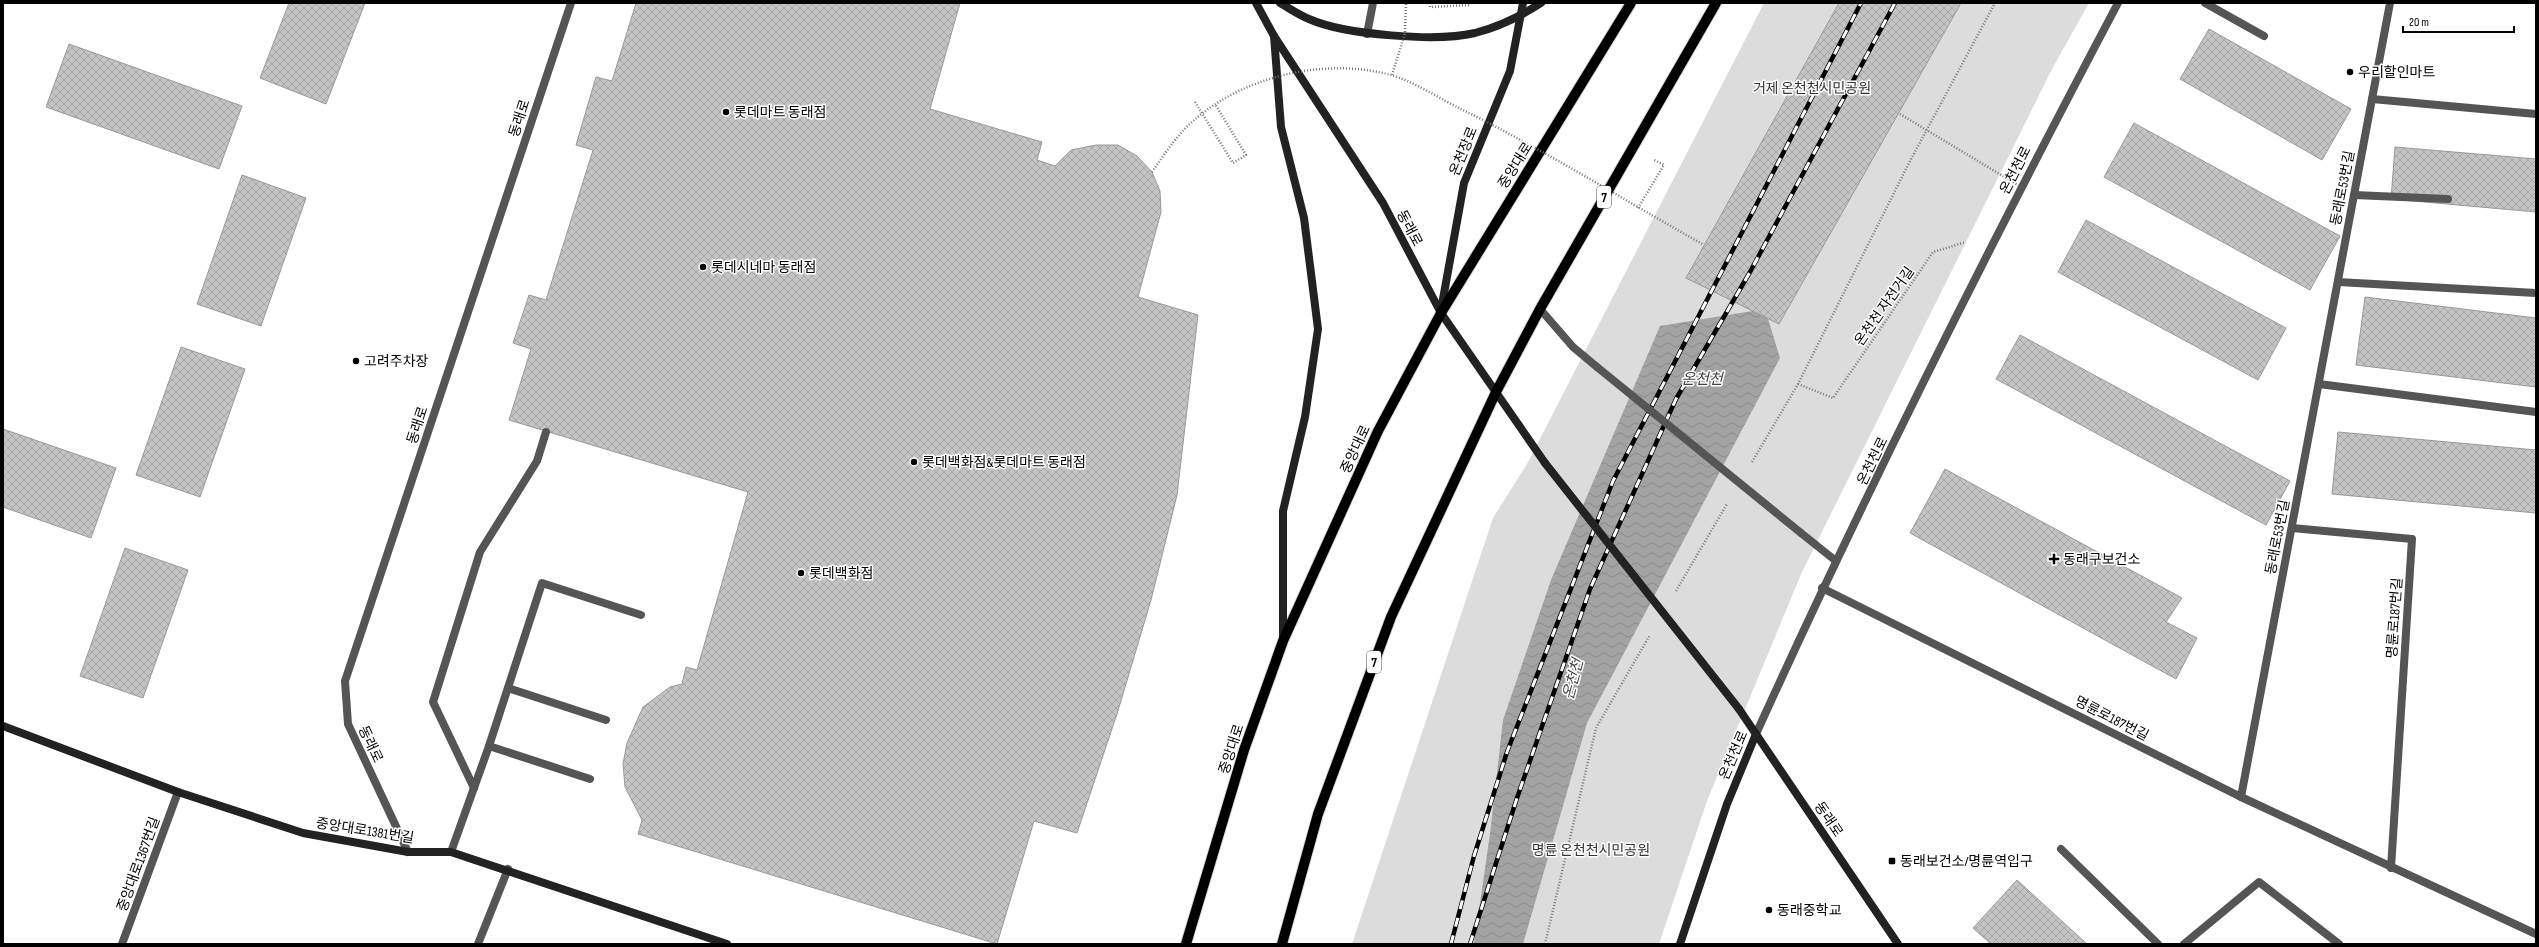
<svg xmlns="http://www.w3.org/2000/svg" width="2539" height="947" font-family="'Sofia Sans Condensed','Noto Sans KR',sans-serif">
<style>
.park{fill:#dcdcdc}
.water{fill:url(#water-waves)}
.building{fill:url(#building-cross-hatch);stroke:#999}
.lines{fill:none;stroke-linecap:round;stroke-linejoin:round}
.primary-casing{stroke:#dbdbdb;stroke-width:12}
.path{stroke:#777;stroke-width:2.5;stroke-dasharray:1 2;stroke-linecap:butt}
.lane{stroke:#555;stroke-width:8}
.street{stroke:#555;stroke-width:8}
.secondary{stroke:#222;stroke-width:8}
.primary{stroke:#000;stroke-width:10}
.rail-casing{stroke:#000;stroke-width:4.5}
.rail{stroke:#fff;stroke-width:3;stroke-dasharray:9;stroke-linecap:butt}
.path-bridge{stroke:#777;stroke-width:2.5;stroke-dasharray:1 2;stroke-linecap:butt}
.street-bridge{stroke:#555;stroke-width:8}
.secondary-bridge{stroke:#222;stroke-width:8}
.poi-dot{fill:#000;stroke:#fff;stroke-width:1.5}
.labels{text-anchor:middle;stroke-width:3;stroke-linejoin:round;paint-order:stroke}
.shield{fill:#fff;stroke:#4c4c4c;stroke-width:1}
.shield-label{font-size:13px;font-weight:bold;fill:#000}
.poi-label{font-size:14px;fill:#000;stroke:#fff;text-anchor:start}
.park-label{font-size:14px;fill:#333;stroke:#fff}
.street-label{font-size:14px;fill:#000;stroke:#fff}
.water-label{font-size:15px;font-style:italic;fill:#444;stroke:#fff}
</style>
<defs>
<pattern id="water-waves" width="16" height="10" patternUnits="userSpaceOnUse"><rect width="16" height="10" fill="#a3a3a3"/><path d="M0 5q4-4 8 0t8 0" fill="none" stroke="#8b8b8b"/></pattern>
<pattern id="building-cross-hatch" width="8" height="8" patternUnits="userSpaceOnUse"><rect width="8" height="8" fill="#c4c4c4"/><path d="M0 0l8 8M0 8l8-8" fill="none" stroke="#a7a7a7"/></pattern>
</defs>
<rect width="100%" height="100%" fill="#fff"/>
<polygon class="park" points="1764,3 2089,3 2052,69 1802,572 1707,801 1659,944 1352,944 1493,518 1527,464"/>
<polygon class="water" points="1765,309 1780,358 1587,723 1523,944 1474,944 1490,834 1503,720 1551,580 1660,326"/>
<g class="building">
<polygon points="289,3 365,3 326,104 260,78"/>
<polygon points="636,3 960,3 930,109 1042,142 1037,160 1055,166 1071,150 1096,145 1118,145 1137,156 1152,172 1160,191 1161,212 1138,297 1198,315 1177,495 1151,600 1117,714 1077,833 1034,821 997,944 638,834 642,820 625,787 623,764 627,743 643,707 670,687 682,684 686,667 697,670 748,492 509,420 531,349 513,343 529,295 546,300 593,150 576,145 596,77 612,81"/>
<polygon points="1839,3 1961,3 1779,324 1686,278"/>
<polygon points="2209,29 2351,109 2322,160 2180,79"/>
<polygon points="69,44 242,106 219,169 46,107"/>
<polygon points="2134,123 2340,236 2310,290 2104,177"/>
<polygon points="2395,147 2536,159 2536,212 2391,199"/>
<polygon points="242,175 306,198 261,326 197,304"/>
<polygon points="2086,220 2286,328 2258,380 2058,272"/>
<polygon points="2365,297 2536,318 2536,387 2356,365"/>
<polygon points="2020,335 2290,481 2266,525 1996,379"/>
<polygon points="181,347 245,369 200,497 136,475"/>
<polygon points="3,429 116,468 91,538 3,507"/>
<polygon points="2338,432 2536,450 2536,513 2332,494"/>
<polygon points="1945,469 2182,598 2166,622 2197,638 2176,679 1910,533"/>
<polygon points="125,548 188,570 143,698 80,676"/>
<polygon points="2017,880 2087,944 1991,944 1973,928"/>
</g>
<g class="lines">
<defs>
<g id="primary">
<polyline points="1186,944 1244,750 1283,641 1378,431 1441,313 1631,3"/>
<polyline points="1282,944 1318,814 1391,617 1496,392 1540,309 1716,3"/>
</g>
</defs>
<use href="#primary" class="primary-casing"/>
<g class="path">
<polyline points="1430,3 1430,7 1469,5 1469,3"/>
<polyline points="1195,102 1233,163 1246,155 1215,104"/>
<polyline points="1638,208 1664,165 1654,160"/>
<polyline points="1798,384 1833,398 1933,252 1966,242"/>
<polyline points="1752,462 1798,384 1910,161 1995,3"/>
<polyline points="1676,591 1727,504"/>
<polyline points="1545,944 1596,728 1650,635"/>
</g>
<g class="lane">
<polyline points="2205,3 2264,36"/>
<polyline points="2354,195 2448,199"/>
<polyline points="2319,384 2536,412"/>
<polyline points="2292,528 2412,539 2391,868"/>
<polyline points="508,688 606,720"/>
<polyline points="489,746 590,779"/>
<polyline points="474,788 433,702 480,552 537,461 546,432"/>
<polyline points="2061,849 2158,944"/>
<polyline points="451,852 489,746 542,583 641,615"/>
<polyline points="2184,944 2259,882 2339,944"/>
</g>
<g class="street">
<polyline points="1367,34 1373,3"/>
<polyline points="2372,99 2536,114"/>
<polyline points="2338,282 2536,293"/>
<polyline points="1540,309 1573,347 1597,367"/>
<polyline points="1801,533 1836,561"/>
<polyline points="1822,588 2241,797 2536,934"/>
<path d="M 1756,734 C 1868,487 1991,243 2118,3"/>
<polyline points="2241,797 2390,3"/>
<polyline points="408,852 348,724 345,681 571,3"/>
<polyline points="122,944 178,792"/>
<polyline points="478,944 508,869"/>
</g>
<g class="secondary">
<polyline points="1256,3 1274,36 1383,203 1441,313 1545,463"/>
<path d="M 1280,3 C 1289,8 1299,15 1309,19 C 1345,35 1437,42 1475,33 C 1498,27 1521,16 1541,3"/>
<polyline points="1274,36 1281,127 1304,218 1318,329 1305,417 1283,511 1283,637"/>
<polyline points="1441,310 1464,183 1510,71 1523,3"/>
<polyline points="1739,709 1898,944"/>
<polyline points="3,726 178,792 303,833 408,852 451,852 727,944"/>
<polyline points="1680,944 1727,804 1756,734"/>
</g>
<use href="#primary" class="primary"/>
<defs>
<g id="rail">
<polyline points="1451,944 1474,856 1507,752 1613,481 1861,3"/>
<polyline points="1470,944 1517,798 1590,589 1676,399 1750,272 1895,3"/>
</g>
</defs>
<use href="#rail" class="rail-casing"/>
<use href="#rail" class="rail"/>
<g class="path-bridge">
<polyline points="1392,75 1405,33 1406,3"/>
<polyline points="1900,114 2021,187"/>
<path d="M 1152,172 C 1164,155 1176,136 1192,122 C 1243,76 1325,57 1391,75 C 1413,81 1442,100 1463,110 C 1546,151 1624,200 1704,245"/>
</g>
<polyline class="street-bridge" points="1597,367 1801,533"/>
<polyline class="secondary-bridge" points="1545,463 1739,709"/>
</g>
<g class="poi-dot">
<circle cx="2350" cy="72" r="4"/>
<circle cx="726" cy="112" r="4"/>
<circle cx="703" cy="267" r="4"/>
<circle cx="356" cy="361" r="4"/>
<circle cx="914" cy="462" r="4"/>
<path d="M2052 553h4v4h4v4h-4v4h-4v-4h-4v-4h4z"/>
<circle cx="801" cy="573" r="4"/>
<rect x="1888" y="857" width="8" height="8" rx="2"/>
<circle cx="1769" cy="910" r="4"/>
</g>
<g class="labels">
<g class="shield">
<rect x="1597" y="186" width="14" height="22" rx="3"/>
<rect x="1367" y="651" width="14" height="22" rx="3"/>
</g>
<g class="shield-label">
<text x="1604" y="202">7</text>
<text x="1374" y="667">7</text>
</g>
<g class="poi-label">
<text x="2358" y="77">우리할인마트</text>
<text x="734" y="117">롯데마트 동래점</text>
<text x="711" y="272">롯데시네마 동래점</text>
<text x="364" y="366">고려주차장</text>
<text x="922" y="467">롯데백화점&amp;롯데마트 동래점</text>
<text x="2063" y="564">동래구보건소</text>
<text x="809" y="578">롯데백화점</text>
<text x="1900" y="866">동래보건소/명륜역입구</text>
<text x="1777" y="915">동래중학교</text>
</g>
<g class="park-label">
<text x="1812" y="93">거제 온천천시민공원</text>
<text x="1591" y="855">명륜 온천천시민공원</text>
</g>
<g class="street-label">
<text transform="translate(519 118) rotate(-72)" y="5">동래로</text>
<text transform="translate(1463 151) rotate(-68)" y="5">온천장로</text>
<text transform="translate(1515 165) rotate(-58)" y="5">중앙대로</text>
<text transform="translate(2015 170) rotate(-63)" y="5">온천천로</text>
<text transform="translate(2342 188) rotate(-79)" y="5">동래로53번길</text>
<text transform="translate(1410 228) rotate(62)" y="5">동래로</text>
<text transform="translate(1884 306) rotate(-55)" y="5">온천천 자전거길</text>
<text transform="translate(417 425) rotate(-72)" y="5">동래로</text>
<text transform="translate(1355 449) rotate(-65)" y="5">중앙대로</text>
<text transform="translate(1872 461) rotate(-64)" y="5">온천천로</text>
<text transform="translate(2277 537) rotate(-79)" y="5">동래로53번길</text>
<text transform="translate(2394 618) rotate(-86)" y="5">명륜로187번길</text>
<text transform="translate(2112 718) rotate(27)" y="5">명륜로187번길</text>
<text transform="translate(371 744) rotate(65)" y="5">동래로</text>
<text transform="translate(1231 749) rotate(-72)" y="5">중앙대로</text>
<text transform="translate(1733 755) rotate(-67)" y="5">온천천로</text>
<text transform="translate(1829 819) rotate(56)" y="5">동래로</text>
<text transform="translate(365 830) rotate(9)" y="5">중앙대로1381번길</text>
<text transform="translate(138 864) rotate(-70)" y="5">중앙대로1367번길</text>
</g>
<g class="water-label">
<text x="1702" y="384">온천천</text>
<text transform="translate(1573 679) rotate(-75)" y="5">온천천</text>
</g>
</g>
<rect width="2539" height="947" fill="none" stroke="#000000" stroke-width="8"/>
<path d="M2403 26v6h111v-6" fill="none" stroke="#000000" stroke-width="2"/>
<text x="2409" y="26" font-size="12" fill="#000000" stroke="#ffffff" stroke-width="3" paint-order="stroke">20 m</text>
</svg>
